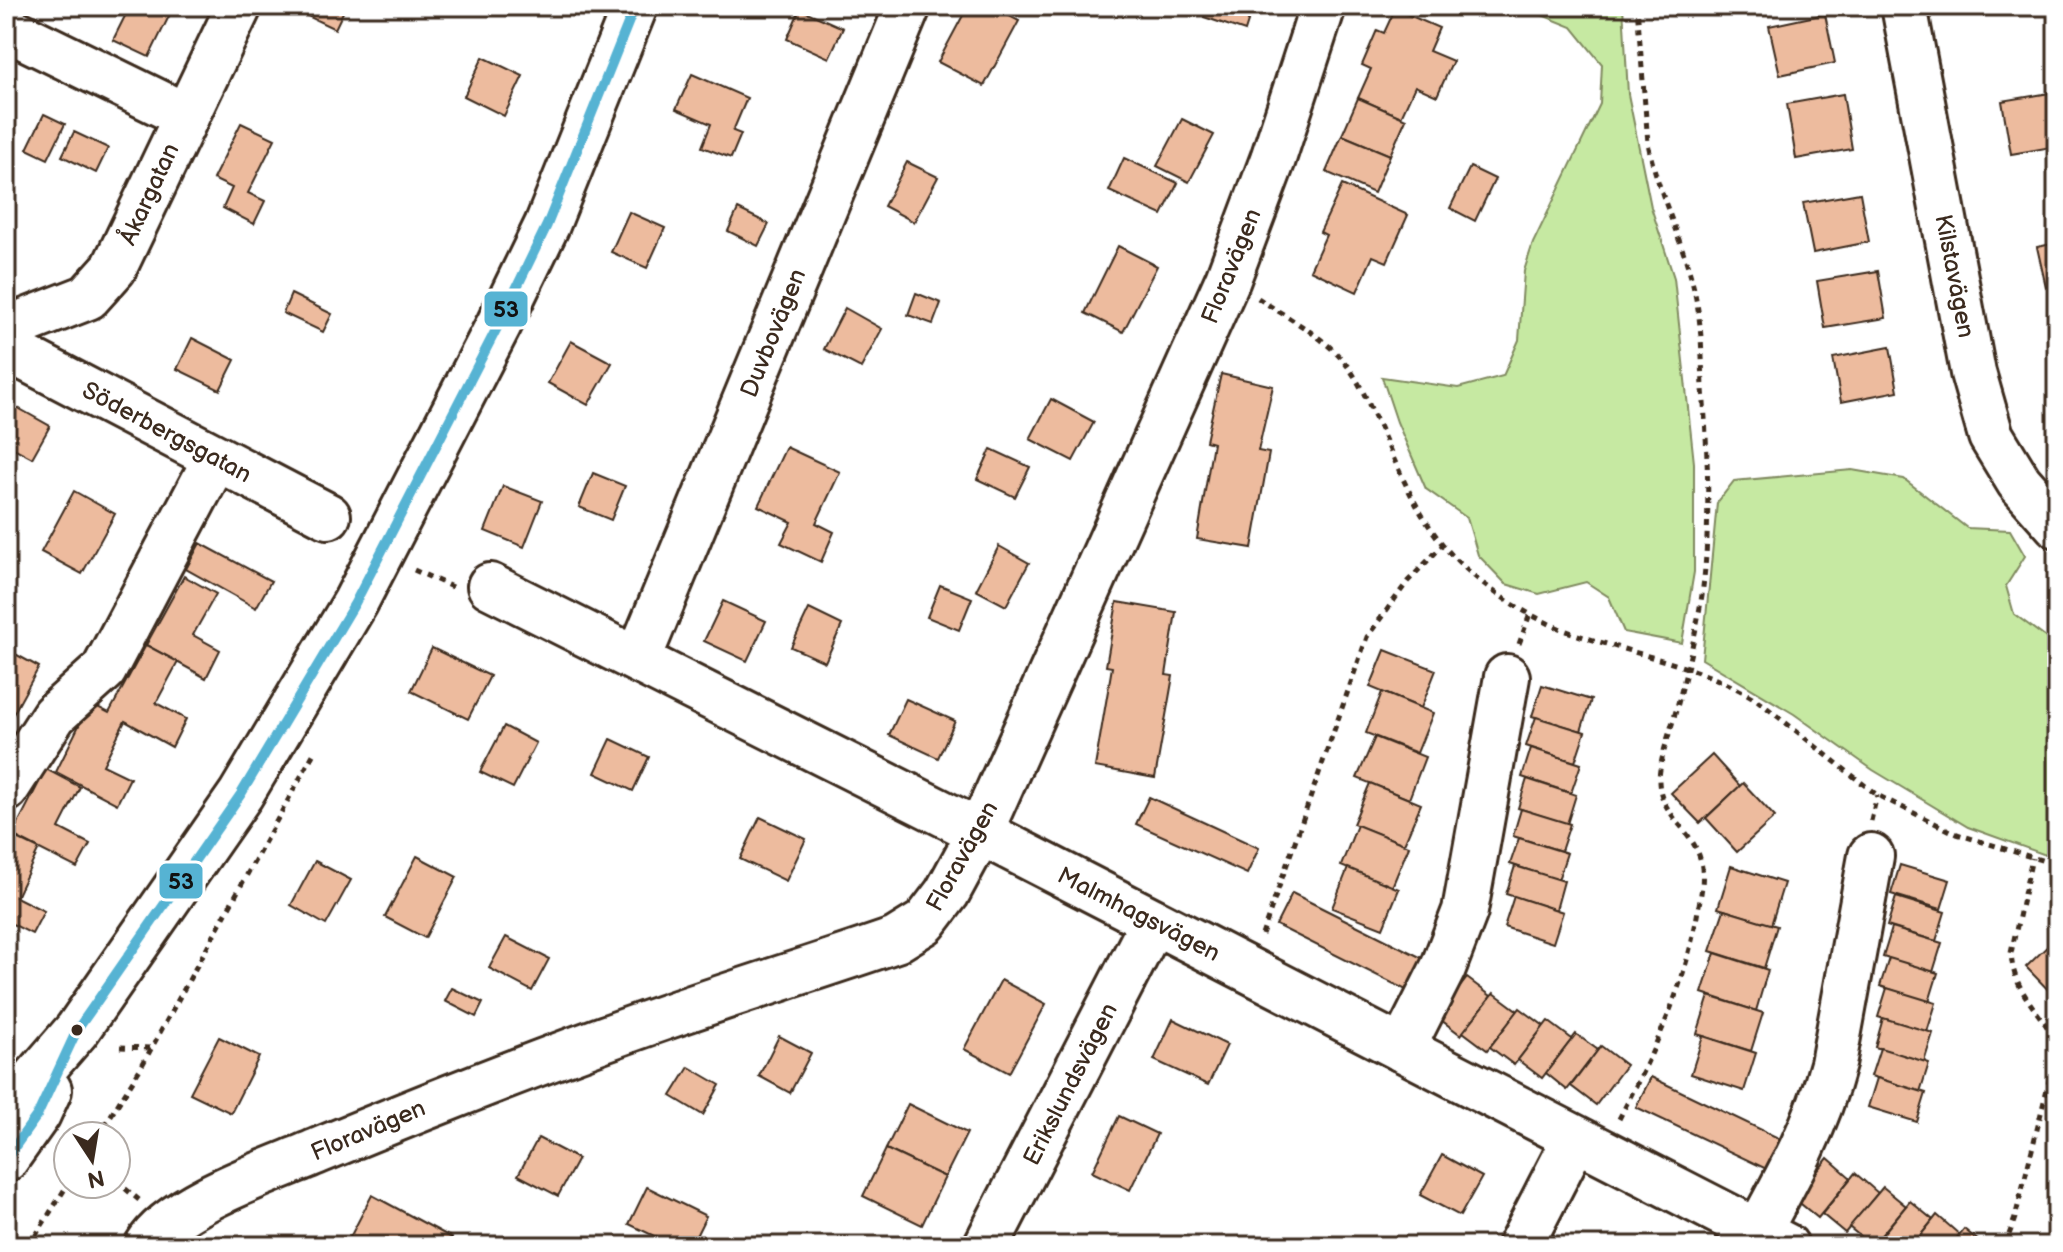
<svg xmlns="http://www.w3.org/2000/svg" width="2063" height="1252" font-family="'Balsamiq Sans',sans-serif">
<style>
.green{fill:#c6e9a2;stroke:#808a60;stroke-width:2}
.building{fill:#edbb9e;stroke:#3b2a1e;stroke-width:2}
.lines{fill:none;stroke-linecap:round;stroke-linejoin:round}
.minor-casing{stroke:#3b2a1e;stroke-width:50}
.major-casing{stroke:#3b2a1e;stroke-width:50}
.path{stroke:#3b2a1e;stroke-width:5;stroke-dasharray:6 6;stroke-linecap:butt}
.minor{stroke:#fff;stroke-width:44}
.major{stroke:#fff;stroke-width:44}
.bus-1-casing{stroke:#fff;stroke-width:16}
.bus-1{stroke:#56b3d3;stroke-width:10}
.bus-dot{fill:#3b2a1e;stroke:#fff;stroke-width:3}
.labels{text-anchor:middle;stroke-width:8;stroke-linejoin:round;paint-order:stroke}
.street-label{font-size:24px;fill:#3b2a1e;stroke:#fff}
.line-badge{stroke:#fff;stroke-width:3}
.pale-badge-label{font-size:22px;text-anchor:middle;font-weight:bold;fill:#111}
</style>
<rect width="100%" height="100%" fill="#fff"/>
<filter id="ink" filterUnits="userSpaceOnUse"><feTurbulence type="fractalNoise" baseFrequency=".0125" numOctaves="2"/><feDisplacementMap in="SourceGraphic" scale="16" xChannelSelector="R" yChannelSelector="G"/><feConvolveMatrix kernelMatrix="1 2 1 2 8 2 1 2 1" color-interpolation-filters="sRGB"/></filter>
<g filter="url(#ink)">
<g class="green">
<polygon points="1520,6 1623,6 1628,94 1651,207 1674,278 1694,463 1694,572 1682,643 1624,632 1609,597 1586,582 1539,594 1506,584 1478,555 1467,518 1426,489 1397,422 1382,377 1458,388 1503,376 1519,340 1524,271 1533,243 1600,104 1602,64 1572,27"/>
<polygon points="1852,470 1904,479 1967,528 2010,530 2025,556 2006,586 2014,614 2057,646 2057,859 1968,827 1873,770 1794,714 1702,659 1717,503 1734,481"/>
</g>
<g class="building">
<polygon points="130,6 174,6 149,57 113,40"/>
<polygon points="297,6 346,6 335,29 295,10"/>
<polygon points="968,6 991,6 1019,21 984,86 938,62"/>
<polygon points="1207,6 1253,6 1245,31 1204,17"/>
<polygon points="800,9 843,28 829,58 787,39"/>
<polygon points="1395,9 1439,28 1429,51 1453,61 1437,96 1415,86 1401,117 1358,98 1371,69 1362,65 1377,30 1384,33"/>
<polygon points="1825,14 1835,63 1780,75 1769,26"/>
<polygon points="483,57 523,76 504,116 464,96"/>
<polygon points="692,74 747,98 733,131 741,134 731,158 702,147 711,124 676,109"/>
<polygon points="2050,93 2057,146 2011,154 2002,101"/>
<polygon points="1843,94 1852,149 1796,159 1787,104"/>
<polygon points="1358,98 1406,119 1390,155 1342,135"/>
<polygon points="44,114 65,124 48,159 27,149"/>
<polygon points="1182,119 1214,135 1189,182 1157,166"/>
<polygon points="241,123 275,139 248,193 265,201 254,224 223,208 232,188 213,179"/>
<polygon points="74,132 108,148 96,173 62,156"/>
<polygon points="1342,135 1390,155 1374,193 1326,172"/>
<polygon points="1124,158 1178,183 1162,215 1109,191"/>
<polygon points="907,162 938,177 914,222 884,206"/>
<polygon points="1470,167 1495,179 1475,221 1450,208"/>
<polygon points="1342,185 1408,215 1387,262 1373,256 1357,292 1310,270 1326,235 1320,232"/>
<polygon points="1860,193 1869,242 1813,253 1803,203"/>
<polygon points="738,209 769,224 758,246 728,231"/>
<polygon points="629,212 665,228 647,268 611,252"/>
<polygon points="2057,243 2057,285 2046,287 2037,247"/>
<polygon points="1118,246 1157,266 1123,332 1085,313"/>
<polygon points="1878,271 1886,318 1825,328 1817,281"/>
<polygon points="916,293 941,303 933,324 908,315"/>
<polygon points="291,294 332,314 323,332 283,313"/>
<polygon points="845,308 882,329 861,368 824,349"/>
<polygon points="192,338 235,360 220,390 177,369"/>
<polygon points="571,341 612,363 588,405 548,383"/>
<polygon points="1890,347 1898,391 1841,402 1833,358"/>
<polygon points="1221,374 1273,386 1258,451 1269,453 1252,548 1197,539 1213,443 1206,441"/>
<polygon points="1051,399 1094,422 1073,461 1030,439"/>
<polygon points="11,404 50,426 32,458 6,444 6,414"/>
<polygon points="786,447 840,472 816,523 834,532 821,562 781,543 792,522 758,506"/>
<polygon points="991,449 1030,467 1015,497 977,479"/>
<polygon points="593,473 625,486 611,520 579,507"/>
<polygon points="503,486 542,501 524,547 485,531"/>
<polygon points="74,491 115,514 82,574 41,552"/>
<polygon points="200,543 271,581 256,608 186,569"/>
<polygon points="999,546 1029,563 1006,606 976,590"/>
<polygon points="184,576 216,594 193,635 220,650 206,678 146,645"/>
<polygon points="940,585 972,598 959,630 927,617"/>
<polygon points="723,601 766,621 747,661 704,641"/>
<polygon points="1117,602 1176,612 1166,675 1173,676 1155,778 1095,767 1112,667 1106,666"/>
<polygon points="809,609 842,625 825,662 791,647"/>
<polygon points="146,645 178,662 156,703 186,719 172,747 125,721 103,765 130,778 117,804 56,772 90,703 109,713"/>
<polygon points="432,648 490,676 468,719 411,691"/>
<polygon points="6,649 39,667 6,727"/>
<polygon points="1385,650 1436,670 1421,708 1370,687"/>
<polygon points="1542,685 1591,700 1581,731 1532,716"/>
<polygon points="1382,692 1433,713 1417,753 1366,733"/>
<polygon points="906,699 955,721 938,758 889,735"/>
<polygon points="1536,717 1585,732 1575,762 1526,746"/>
<polygon points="504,726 536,743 513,788 480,772"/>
<polygon points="1375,737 1425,757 1409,799 1357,778"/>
<polygon points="611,739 649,757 633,791 595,773"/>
<polygon points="1531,748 1581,764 1571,793 1522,777"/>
<polygon points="1712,755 1740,786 1700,823 1671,793"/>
<polygon points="46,769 80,787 59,828 90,844 77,868 12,835"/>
<polygon points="1527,779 1576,795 1567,824 1518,808"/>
<polygon points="1370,783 1421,804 1404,844 1353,824"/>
<polygon points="1743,783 1775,817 1737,852 1706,818"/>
<polygon points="1149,797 1259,848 1247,874 1136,824"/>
<polygon points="1521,809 1570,824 1561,851 1513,836"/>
<polygon points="760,817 806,839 786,881 740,859"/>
<polygon points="1357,825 1409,846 1392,887 1341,866"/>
<polygon points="6,833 39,849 16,897 44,911 32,934 6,921"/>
<polygon points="1519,838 1567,853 1558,880 1510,864"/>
<polygon points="417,856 457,877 425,938 385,917"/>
<polygon points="315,861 351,880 326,925 291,905"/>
<polygon points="1900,865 1950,880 1941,909 1891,894"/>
<polygon points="1515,866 1564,881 1556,910 1506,894"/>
<polygon points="1731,866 1784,883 1771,925 1718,908"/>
<polygon points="1348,868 1399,889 1383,928 1332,908"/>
<polygon points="1292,893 1432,963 1416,995 1276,925"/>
<polygon points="1514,896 1563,912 1553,943 1504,927"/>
<polygon points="1896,897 1945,912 1936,941 1887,926"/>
<polygon points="1724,910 1777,926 1764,968 1710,951"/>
<polygon points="1892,928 1942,943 1933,972 1883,957"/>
<polygon points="506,937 549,959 532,991 489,968"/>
<polygon points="2057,937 2057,999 2026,967"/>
<polygon points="1715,953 1768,970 1756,1011 1702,993"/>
<polygon points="1889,958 1938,973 1929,1002 1880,986"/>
<polygon points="1467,978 1491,996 1461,1035 1437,1017"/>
<polygon points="1001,980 1046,1004 1009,1073 964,1049"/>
<polygon points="452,988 483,1003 476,1017 445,1001"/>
<polygon points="1887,988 1936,1003 1927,1032 1878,1017"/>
<polygon points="1494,993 1518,1011 1487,1050 1463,1032"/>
<polygon points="1709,996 1763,1013 1751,1051 1697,1034"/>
<polygon points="1520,1008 1544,1026 1514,1065 1490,1047"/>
<polygon points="1883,1018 1933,1033 1924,1062 1875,1047"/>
<polygon points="1173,1019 1227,1045 1208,1085 1154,1060"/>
<polygon points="1548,1021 1572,1039 1542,1078 1518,1060"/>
<polygon points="1576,1034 1598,1050 1567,1090 1546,1073"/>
<polygon points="779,1036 811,1053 790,1093 759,1076"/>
<polygon points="1703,1036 1756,1053 1744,1091 1691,1074"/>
<polygon points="219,1037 259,1057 231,1113 190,1093"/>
<polygon points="1601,1046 1626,1065 1596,1105 1571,1086"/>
<polygon points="1880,1048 1929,1063 1920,1092 1871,1076"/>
<polygon points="689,1067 720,1085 703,1115 671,1096"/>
<polygon points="1651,1077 1793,1145 1779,1175 1636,1107"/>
<polygon points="1877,1078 1926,1093 1917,1122 1868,1107"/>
<polygon points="908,1104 967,1133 945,1177 886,1149"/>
<polygon points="1119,1116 1157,1134 1130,1190 1092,1172"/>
<polygon points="538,1138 578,1159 558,1196 518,1175"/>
<polygon points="886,1149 945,1177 922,1225 863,1196"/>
<polygon points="1442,1155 1482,1177 1460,1216 1420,1195"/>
<polygon points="1828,1158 1851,1178 1818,1218 1795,1199"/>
<polygon points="1855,1173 1878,1193 1845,1233 1822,1214"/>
<polygon points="647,1187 706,1216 691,1246 675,1246 629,1224"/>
<polygon points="1883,1187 1906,1206 1872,1246 1849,1227"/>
<polygon points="372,1195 452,1238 447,1246 357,1246 348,1241"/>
<polygon points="1910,1201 1933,1220 1912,1246 1883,1246 1877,1241"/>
<polygon points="1937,1215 1960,1235 1950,1246 1912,1246"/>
<polygon points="1964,1229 1985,1246 1950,1246"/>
</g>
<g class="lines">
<defs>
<g id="minor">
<polyline points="1904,6 1973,373 1991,436 2019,482 2057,525"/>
<polyline points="6,28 186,116"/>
<polyline points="6,329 88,297 114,268 239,6"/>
<polyline points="6,348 328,516"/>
<polyline points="490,586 980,832 1786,1246"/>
<polyline points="638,660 908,6"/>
<polyline points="6,789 54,715 104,670 216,458"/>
<polyline points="1402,1049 1443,968 1465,911 1507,677"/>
<path d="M 1758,1232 C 1788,1177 1817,1125 1833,1064 L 1871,856"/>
<path d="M 147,1246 C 172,1203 274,1170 320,1150 C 436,1102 553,1056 671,1015 C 746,989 821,966 896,940 L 925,922 L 947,893 L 980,832 L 1228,279 L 1273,159 L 1323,6"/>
<polyline points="986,1246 1153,922"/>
<polyline points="1520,1246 1575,1139"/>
</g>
<g id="major">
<polyline points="6,1112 77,1030 241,794 355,603 499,324 547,225 635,6"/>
<polyline points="6,1159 38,1114 49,1090"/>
</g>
</defs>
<use href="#minor" class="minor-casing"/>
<use href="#major" class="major-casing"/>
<g class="path">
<path d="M 1258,298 C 1287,318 1323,335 1345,363 C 1359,380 1367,401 1377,421 C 1400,472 1421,528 1463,566 C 1491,592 1523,613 1559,628 C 1625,654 1696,662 1757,700 L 1877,795 L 1957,834 L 2057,865"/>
<polyline points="414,570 452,587"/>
<polyline points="1519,644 1530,614"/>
<polyline points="1871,821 1877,795"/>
<polyline points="1262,935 1367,637 1408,581 1442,546"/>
<polyline points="120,1047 151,1048"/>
<path d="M 1619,1119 C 1653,1053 1684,990 1697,916 C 1700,898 1705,880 1701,862 C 1694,829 1658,815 1659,778 C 1661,754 1671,730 1677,707 C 1687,670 1696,633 1702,595 C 1711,528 1708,457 1703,389 C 1702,359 1702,328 1696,299 C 1686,245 1658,196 1648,143 L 1637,6"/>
<polyline points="98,1136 140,1069 315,751"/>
<polyline points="116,1181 139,1200"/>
<polyline points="29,1246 68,1184"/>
<path d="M 2005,1246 L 2015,1218 L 2056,1053 L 2056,1042 C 2039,1009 2013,992 2011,953 L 2032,858"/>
</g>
<use href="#minor" class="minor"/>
<use href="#major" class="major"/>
<defs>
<polyline id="bus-1" points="6,1159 38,1114 77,1030 241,794 355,603 499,324 547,225 635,6"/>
</defs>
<use href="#bus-1" class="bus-1-casing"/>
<use href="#bus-1" class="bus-1"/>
</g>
</g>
<circle class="bus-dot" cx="77" cy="1030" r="7"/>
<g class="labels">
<g class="street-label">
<text transform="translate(149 194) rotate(-65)" y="8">Åkargatan</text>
<text transform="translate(1231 266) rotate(-68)" y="8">Floravägen</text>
<text transform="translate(1955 276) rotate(79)" y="8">Kilstavägen</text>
<text transform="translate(773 333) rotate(-68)" y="8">Duvbovägen</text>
<text transform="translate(167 432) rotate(28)" y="8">Söderbergsgatan</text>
<text transform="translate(962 856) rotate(-61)" y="8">Floravägen</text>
<text transform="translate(1139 914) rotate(27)" y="8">Malmhagsvägen</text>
<text transform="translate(1070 1084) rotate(-63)" y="8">Erikslundsvägen</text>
<text transform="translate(368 1130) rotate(-23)" y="8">Floravägen</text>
</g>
</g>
<g class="line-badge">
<rect x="483" y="290" width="46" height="38" rx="8" fill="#56b3d3"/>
<rect x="158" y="862" width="46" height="38" rx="8" fill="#56b3d3"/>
</g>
<g class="pale-badge-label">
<text x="506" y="317">53</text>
<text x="181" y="889">53</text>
</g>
<rect width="2063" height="1252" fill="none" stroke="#fff" stroke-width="32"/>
<rect x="16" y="16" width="2031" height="1220" fill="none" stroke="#3b2a1e" stroke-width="3" filter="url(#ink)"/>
<g transform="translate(92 1160) rotate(168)"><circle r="38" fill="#ffffff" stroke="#b1aaa5" stroke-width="2"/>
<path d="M0-6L14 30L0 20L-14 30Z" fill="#3b2a1e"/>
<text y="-12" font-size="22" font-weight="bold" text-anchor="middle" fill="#3b2a1e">N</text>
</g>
</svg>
